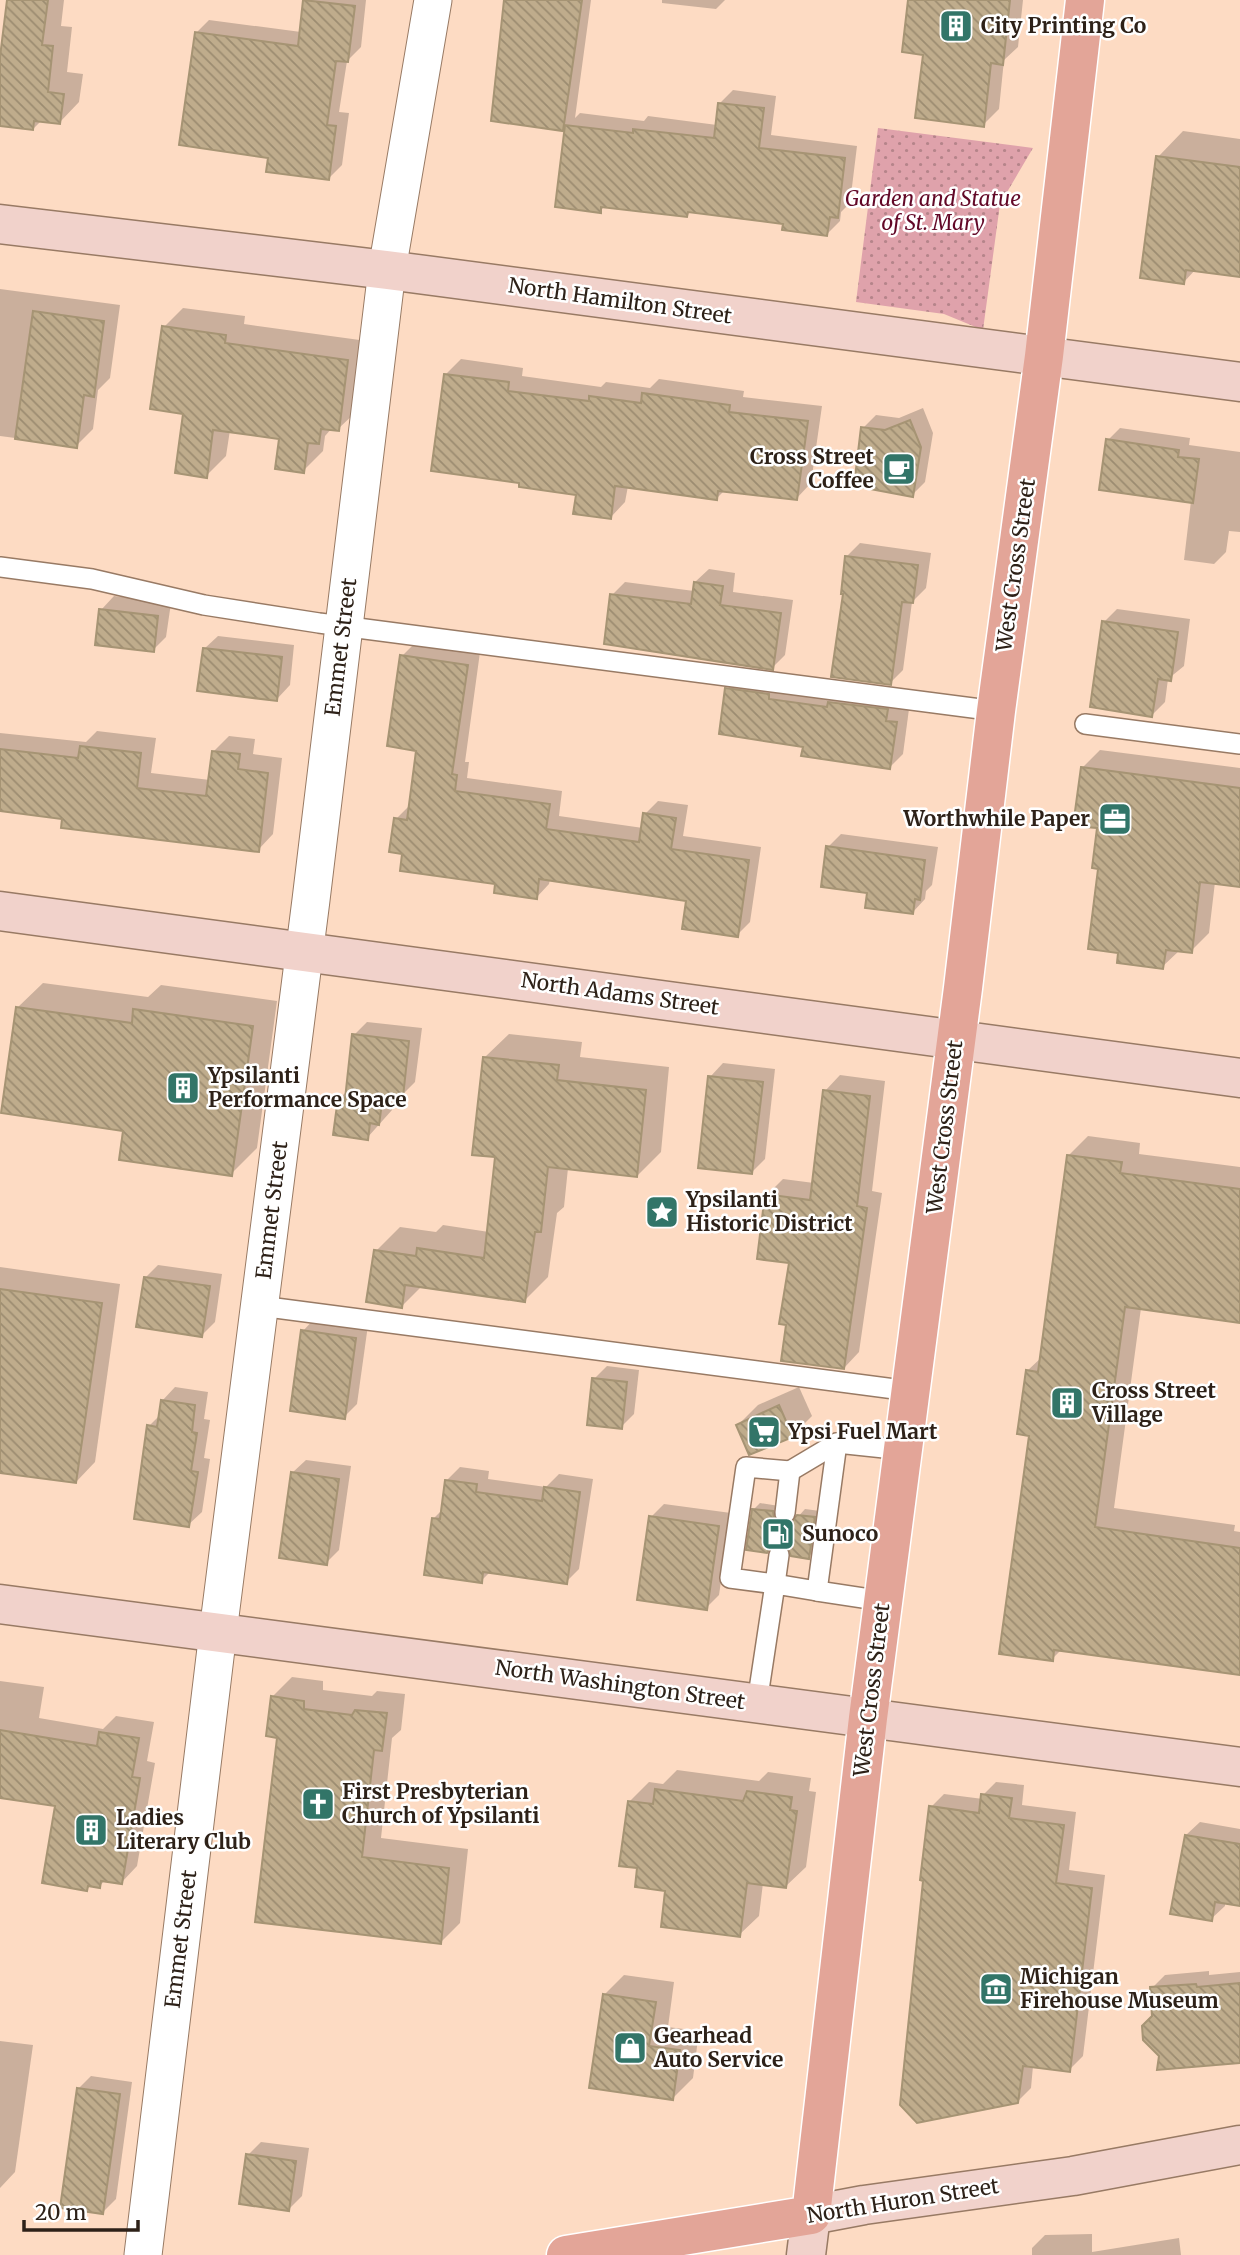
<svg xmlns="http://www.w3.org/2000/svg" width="1240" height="2255" font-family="Merriweather,serif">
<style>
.grass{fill:url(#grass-dots)}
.shadow{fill:#0003}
.building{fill:url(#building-back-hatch);stroke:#a69474;stroke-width:2}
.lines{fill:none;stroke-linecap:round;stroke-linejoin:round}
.lane-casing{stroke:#987a64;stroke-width:22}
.street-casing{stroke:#987a64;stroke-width:39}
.secondary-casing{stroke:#987a64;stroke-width:41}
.primary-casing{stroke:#fff;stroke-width:41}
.lane{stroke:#fff;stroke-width:19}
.street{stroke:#fff;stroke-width:37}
.secondary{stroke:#f1d2cb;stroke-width:38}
.primary{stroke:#e3a598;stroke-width:38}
.labels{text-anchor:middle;stroke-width:5;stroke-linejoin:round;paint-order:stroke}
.poi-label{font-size:21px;font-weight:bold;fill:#2d2118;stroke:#fff;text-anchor:start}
.park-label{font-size:21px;font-style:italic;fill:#620827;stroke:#fff}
.street-label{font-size:21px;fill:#2d2118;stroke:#fff}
</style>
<defs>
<pattern id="grass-dots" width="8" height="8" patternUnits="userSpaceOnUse" patternTransform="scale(1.75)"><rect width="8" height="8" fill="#dfa2ab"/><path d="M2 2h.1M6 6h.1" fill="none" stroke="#b5848a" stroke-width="1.8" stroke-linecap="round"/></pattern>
<pattern id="building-back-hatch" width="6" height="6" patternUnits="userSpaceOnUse" patternTransform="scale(1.75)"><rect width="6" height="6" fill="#bfac8c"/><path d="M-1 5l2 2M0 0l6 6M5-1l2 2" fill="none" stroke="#9c8c71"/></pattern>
</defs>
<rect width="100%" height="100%" fill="#fddbc3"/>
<polygon class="grass" points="878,128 1033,148 1000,204 983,330 944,314 856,302"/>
<g class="shadow">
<polygon points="9,0 64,0 61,26 72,27 67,72 83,74 79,102 60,122 42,120 33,129 0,125 0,71"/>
<polygon points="305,0 366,0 361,47 347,61 339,112 349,113 342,165 329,178 270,156 196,33 209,20 301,32"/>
<polygon points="512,0 591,0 575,118 580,113 644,121 648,116 717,125 719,104 733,90 776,96 771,135 857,146 850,203 841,212 840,221 827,234 785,222 691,211 686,215 605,206 600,211 557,206 567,125 563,129"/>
<polygon points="662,0 725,0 716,9 662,3"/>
<polygon points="909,0 1023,0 1018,47 1004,60 999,109 983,125 925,53"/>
<polygon points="1183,131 1240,139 1240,275 1196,269 1184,282 1158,157"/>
<polygon points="0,289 120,305 110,378 98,390 93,429 76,446 0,436"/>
<polygon points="183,308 245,316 244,324 367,341 358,410 338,429 332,428 325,436 323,451 303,471 281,437 230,430 226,456 206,476 185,412 164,327"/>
<polygon points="461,359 523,368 522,376 601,387 606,382 650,388 659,379 744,391 743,397 822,406 811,483 796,499 725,490 717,498 628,486 625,502 610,518 578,494 446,374"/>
<polygon points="923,408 933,433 925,482 912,495 863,428 876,415 899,418"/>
<polygon points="1120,428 1190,438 1189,445 1240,452 1240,532 1229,531 1226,552 1214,564 1184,560 1191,501 1108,440"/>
<polygon points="860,543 931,553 926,588 912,602 903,670 890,683 845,593 847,556"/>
<polygon points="709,569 735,573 733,592 793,600 785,655 772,668 612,595 625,582 694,591 695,582"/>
<polygon points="114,596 171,603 166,637 153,650 101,610"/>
<polygon points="1117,609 1190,619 1184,666 1168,679 1165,702 1152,715 1104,622"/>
<polygon points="218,636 294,645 290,685 277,699 204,649"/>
<polygon points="415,643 480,652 465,762 469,762 467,778 562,791 559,816 643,828 645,814 658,801 688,805 683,836 761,847 750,922 737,935 688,899 550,879 549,884 536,898 404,852 396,819 409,806 418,749 402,656"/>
<polygon points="740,676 909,709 903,754 890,767 805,745 727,689"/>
<polygon points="97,731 156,738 151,773 210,780 213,752 229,736 255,739 253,754 282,758 273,834 258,850 64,817 0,810 0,733 86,742"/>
<polygon points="1100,750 1240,768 1240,886 1215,882 1209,933 1191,951 1180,950 1162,967 1120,951 1100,867 1099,827 1082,768"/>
<polygon points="841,834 938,847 932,885 926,891 925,899 912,913 869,891 828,847"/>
<polygon points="43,983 148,997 161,985 277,1001 257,1148 231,1174 17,1008"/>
<polygon points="367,1022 422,1028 415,1082 402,1095 393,1094 392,1110 367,1138 339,1099 348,1090 354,1035"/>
<polygon points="509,1034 582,1042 580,1057 669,1067 661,1152 637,1176 568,1168 564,1207 557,1213 548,1277 524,1301 422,1286 402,1306 376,1251 400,1227 436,1232 443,1225 489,1232 497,1155 485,1057"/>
<polygon points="723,1063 775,1069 765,1159 752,1172 710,1077"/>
<polygon points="840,1075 885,1081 872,1191 882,1193 859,1352 844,1368 788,1324 791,1261 767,1195 783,1179 814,1183 825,1091"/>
<polygon points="1088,1136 1140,1143 1139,1154 1240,1167 1240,1321 1141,1308 1114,1508 1235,1525 1234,1531 1240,1532 1240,1674 1062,1649 1052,1659 1031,1434 1027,1371 1042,1357 1068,1156"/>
<polygon points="158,1265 222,1274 215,1322 202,1335 145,1278"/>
<polygon points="0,1267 120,1284 95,1462 76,1482 0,1471"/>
<polygon points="316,1317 368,1325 357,1404 344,1417 303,1331"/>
<polygon points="607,1366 639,1370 634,1414 621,1427 594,1379"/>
<polygon points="175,1387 208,1392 204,1419 210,1420 204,1458 210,1459 202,1512 188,1525 149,1426 160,1415 162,1401"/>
<polygon points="799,1387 812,1416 792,1436 738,1425 758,1405"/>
<polygon points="306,1460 351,1466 339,1550 326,1563 292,1473"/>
<polygon points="460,1467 489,1471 488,1479 546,1487 559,1474 593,1479 579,1569 566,1582 491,1571 481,1581 433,1519 443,1509 447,1480"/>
<polygon points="760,1503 779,1506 790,1520 796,1519 805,1509 820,1511 815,1550 808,1557 780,1541 766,1551 754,1509"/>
<polygon points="664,1504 731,1513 719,1595 706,1608 651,1517"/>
<polygon points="292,1677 323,1681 323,1690 372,1696 377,1691 405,1694 401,1730 392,1738 381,1838 468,1849 460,1923 440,1943 256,1920 279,1736 272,1697"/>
<polygon points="0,1681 44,1687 39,1718 103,1729 116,1716 154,1722 147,1761 155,1763 137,1866 121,1883 105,1880 99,1887 91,1885 87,1889 57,1805 0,1797"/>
<polygon points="677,1770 759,1781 768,1772 811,1778 809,1791 816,1792 806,1867 786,1886 763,1883 759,1916 739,1935 667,1889 639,1867 629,1802 649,1782 663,1784"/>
<polygon points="996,1782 1024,1785 1022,1805 1076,1812 1069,1870 1105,1875 1083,2056 1069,2070 1033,2066 1031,2088 1017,2102 931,1807 944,1794 983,1799 983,1795"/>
<polygon points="1200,1822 1240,1829 1240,1904 1225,1902 1225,1906 1211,1919 1186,1835"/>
<polygon points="1209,1971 1209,1975 1240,1972 1240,2062 1154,2016 1152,1988 1165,1975"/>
<polygon points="624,1975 674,1982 668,2027 699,2031 693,2078 673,2098 604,1995"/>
<polygon points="0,2041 33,2045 15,2172 0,2188"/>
<polygon points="91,2076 132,2082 116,2199 103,2212 78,2089"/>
<polygon points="261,2142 309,2148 302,2196 289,2209 248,2155"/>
<polygon points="1092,2234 1092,2252 1179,2238 1181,2255 1032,2255 1032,2248 1045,2235"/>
</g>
<g class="building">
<polygon points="7,0 48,0 42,45 53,46 48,92 64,94 60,124 34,121 33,130 0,126 0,57"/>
<polygon points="303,0 355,6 348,62 336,61 327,125 336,126 329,180 266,172 268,158 179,145 195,32 298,46"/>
<polygon points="504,0 582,0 563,131 491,121"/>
<polygon points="908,0 1010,0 1003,65 991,63 984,127 915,118 923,55 902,52"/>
<polygon points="718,103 764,108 759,148 845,158 838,218 830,217 827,236 782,230 783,224 688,212 687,217 601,207 601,213 555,207 565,125 633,133 633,129 714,138"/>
<polygon points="1156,156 1240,167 1240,277 1186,270 1184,284 1140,278"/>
<polygon points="33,311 104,321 94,397 84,395 77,448 15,439"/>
<polygon points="162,326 226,335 225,343 348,360 339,431 321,429 319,444 308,443 304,473 275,469 279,439 213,430 207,478 175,473 183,414 150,409"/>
<polygon points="444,374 509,382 508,391 589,401 589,396 641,403 642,393 730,405 729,412 808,421 797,500 718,491 717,500 615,486 611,519 573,514 576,495 519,487 519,483 431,471"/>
<polygon points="910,420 921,447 913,497 854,486 861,427 885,430"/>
<polygon points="1106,439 1179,450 1178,457 1199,459 1193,503 1099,490"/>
<polygon points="845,556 918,565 913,603 902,602 891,685 831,677 843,594 841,594"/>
<polygon points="694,582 723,586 720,605 781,613 773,670 604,644 610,594 691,604"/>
<polygon points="99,609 158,616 154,652 95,645"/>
<polygon points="1102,621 1178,632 1171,681 1158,679 1152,717 1090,707"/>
<polygon points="203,648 282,657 277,701 197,691"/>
<polygon points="400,655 468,665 452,774 457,775 455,791 550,804 546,829 639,842 643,813 676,818 671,849 749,860 738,937 682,929 686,901 539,879 537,899 494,893 495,884 400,871 402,854 389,852 394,818 407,820 416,751 387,746"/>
<polygon points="725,688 769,694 769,699 827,707 828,702 888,709 886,721 897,722 890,769 801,756 803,747 719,734"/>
<polygon points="80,746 141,753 137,788 206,796 212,751 240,754 238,769 268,773 259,852 61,828 62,819 0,811 0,749 78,758"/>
<polygon points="1081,767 1240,788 1240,887 1200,882 1192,953 1166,950 1163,969 1117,963 1118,953 1088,949 1098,869 1092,868 1097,828 1073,826"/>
<polygon points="826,846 925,860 920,900 915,899 913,914 865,908 867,893 821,887"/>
<polygon points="16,1007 132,1023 133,1009 253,1026 232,1176 119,1160 123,1131 1,1113"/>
<polygon points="352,1034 409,1041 403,1097 383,1095 379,1125 370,1123 368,1140 333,1135 338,1098 345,1099"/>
<polygon points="483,1057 559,1065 557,1080 646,1090 637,1177 548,1167 541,1232 535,1232 525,1302 405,1285 402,1308 366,1302 374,1250 416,1256 417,1248 484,1258 495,1157 472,1155"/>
<polygon points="708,1076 763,1082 752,1174 698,1168"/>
<polygon points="823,1090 870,1096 857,1206 867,1208 844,1369 781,1361 786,1325 779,1324 789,1263 757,1259 765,1194 810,1200"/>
<polygon points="1067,1155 1122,1162 1120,1173 1240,1189 1240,1323 1125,1307 1095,1527 1240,1548 1240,1675 1054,1650 1053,1661 999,1654 1029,1436 1017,1434 1026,1370 1038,1372"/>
<polygon points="144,1277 210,1286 202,1337 136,1327"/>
<polygon points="0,1289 102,1303 76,1483 0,1473"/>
<polygon points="301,1330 356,1338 345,1419 290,1411"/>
<polygon points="592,1378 627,1382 622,1429 587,1425"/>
<polygon points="161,1400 195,1405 192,1432 197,1433 191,1471 198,1472 189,1527 134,1519 147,1425 157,1427"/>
<polygon points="779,1405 793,1437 749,1455 736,1425"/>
<polygon points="291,1472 339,1479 327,1565 279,1558"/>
<polygon points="445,1480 477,1484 476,1492 542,1501 544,1487 580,1492 567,1584 483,1572 482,1583 424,1575 432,1518 440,1519"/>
<polygon points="752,1509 773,1511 774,1518 783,1525 790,1524 797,1515 815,1517 809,1559 791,1556 787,1546 780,1543 770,1547 767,1553 746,1550"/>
<polygon points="649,1516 719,1526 707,1610 637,1600"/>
<polygon points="271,1696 304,1701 304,1709 352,1715 355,1710 387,1713 382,1751 374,1750 362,1857 449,1868 441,1944 255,1922 277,1738 266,1736"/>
<polygon points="0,1730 97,1746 99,1732 139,1738 132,1777 140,1778 122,1884 101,1881 100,1888 88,1886 87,1891 42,1883 55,1806 0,1798"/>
<polygon points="655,1789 743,1801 747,1791 792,1797 790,1810 797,1811 786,1888 747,1883 740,1937 661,1927 665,1891 635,1887 637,1868 619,1866 628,1801 653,1804"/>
<polygon points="981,1794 1012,1798 1009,1818 1064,1825 1056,1883 1092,1888 1070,2072 1023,2066 1018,2103 917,2123 900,2105 923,1881 920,1880 929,1806 979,1813"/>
<polygon points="1185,1835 1240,1844 1240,1906 1215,1902 1212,1921 1170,1914"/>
<polygon points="1240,1983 1240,2063 1157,2070 1159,2056 1143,2040 1142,2026 1152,2016 1150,1987 1196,1984 1197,1987"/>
<polygon points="603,1994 656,2002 649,2046 680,2050 673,2100 589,2088"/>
<polygon points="77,2088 120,2094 103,2214 60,2208"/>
<polygon points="246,2154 296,2161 289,2211 239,2204"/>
</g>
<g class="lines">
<defs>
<g id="lane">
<polyline points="0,567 92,579 204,605 319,623 996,711"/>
<polyline points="1085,724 1240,744"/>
<polyline points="260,1306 910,1391"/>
<polyline points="785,1513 790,1471 837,1443"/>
<polyline points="779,1555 775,1584 730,1578 746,1467 790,1471"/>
<polyline points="817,1591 883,1601"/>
<polyline points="757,1703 775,1584 817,1591 837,1443 903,1450"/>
</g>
<polyline id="street" points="143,2255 218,1632 311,900 387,270 433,0"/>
<g id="secondary">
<polyline points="0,224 387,270 1240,382"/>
<polyline points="0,911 1240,1078"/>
<polyline points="0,1604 1240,1767"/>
<polyline points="806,2255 811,2215 864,2205 1073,2176 1240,2145"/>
</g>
<polyline id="primary" points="566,2255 811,2215 868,1718 963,988 996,711 1044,356 1085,0"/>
</defs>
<use href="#lane" class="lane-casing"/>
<use href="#street" class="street-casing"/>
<use href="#secondary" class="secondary-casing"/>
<use href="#primary" class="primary-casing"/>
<use href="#lane" class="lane"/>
<use href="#street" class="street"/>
<use href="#secondary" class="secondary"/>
<use href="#primary" class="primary"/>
</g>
<defs>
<symbol id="building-square" viewBox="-11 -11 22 22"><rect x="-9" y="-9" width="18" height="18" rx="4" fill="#327568" stroke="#fff"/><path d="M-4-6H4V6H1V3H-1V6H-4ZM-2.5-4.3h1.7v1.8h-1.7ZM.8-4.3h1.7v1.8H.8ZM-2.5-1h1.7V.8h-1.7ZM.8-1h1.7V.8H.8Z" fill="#fff"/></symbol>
<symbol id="cafe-square" viewBox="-11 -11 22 22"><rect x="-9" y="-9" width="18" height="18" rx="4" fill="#327568" stroke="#fff"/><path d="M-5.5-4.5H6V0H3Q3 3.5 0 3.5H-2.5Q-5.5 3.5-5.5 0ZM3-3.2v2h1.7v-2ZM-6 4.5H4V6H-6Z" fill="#fff"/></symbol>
<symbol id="office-square" viewBox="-11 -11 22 22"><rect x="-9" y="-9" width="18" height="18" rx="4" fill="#327568" stroke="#fff"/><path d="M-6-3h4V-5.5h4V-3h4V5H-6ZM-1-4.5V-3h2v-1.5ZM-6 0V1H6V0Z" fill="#fff"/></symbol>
<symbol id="sight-square" viewBox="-11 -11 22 22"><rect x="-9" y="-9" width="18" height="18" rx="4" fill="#327568" stroke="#fff"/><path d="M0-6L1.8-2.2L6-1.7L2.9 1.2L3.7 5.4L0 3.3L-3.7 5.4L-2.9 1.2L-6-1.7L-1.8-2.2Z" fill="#fff"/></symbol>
<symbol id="supermarket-square" viewBox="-11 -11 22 22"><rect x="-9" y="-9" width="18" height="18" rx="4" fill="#327568" stroke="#fff"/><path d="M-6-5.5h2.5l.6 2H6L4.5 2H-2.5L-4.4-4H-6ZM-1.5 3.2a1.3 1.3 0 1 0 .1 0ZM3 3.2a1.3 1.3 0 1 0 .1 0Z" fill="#fff"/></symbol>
<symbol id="fuel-square" viewBox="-11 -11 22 22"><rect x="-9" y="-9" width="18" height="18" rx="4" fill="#327568" stroke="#fff"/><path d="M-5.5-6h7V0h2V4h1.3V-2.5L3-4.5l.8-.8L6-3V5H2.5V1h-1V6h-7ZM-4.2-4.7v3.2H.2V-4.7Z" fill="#fff"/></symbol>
<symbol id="church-square" viewBox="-11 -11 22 22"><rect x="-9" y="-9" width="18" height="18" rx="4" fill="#327568" stroke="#fff"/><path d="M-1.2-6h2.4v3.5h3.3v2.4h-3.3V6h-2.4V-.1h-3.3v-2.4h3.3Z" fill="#fff"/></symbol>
<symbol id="museum-square" viewBox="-11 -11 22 22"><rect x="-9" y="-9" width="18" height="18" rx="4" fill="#327568" stroke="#fff"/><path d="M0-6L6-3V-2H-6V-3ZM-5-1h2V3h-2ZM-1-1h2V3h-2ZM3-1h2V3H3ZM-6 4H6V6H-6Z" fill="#fff"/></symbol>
<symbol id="shop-square" viewBox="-11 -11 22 22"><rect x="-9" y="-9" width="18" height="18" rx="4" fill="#327568" stroke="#fff"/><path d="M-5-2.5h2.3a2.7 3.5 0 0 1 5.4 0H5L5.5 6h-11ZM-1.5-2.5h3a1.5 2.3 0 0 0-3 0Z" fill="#fff"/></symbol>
</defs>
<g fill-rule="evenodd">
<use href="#building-square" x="937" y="7" width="38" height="38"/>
<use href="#cafe-square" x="880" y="450" width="38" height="38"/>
<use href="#office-square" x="1096" y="800" width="38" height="38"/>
<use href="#building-square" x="164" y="1069" width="38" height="38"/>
<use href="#sight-square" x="643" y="1193" width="38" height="38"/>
<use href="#building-square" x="1048" y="1384" width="38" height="38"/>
<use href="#supermarket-square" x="745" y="1413" width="38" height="38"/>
<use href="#fuel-square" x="759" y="1515" width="38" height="38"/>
<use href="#church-square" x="299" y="1785" width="38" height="38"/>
<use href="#building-square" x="72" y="1811" width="38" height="38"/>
<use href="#museum-square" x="977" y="1970" width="38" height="38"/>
<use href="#shop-square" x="611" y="2029" width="38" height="38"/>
</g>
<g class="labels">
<g class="poi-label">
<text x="981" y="33">City Printing Co</text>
<text x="874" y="464" text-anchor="end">Cross Street<tspan x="874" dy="24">Coffee</tspan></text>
<text x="1090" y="826" text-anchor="end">Worthwhile Paper</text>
<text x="208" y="1083">Ypsilanti<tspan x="208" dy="24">Performance Space</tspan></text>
<text x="686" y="1207">Ypsilanti<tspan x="686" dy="24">Historic District</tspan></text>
<text x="1092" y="1398">Cross Street<tspan x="1092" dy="24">Village</tspan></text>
<text x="788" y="1439">Ypsi Fuel Mart</text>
<text x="802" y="1541">Sunoco</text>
<text x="342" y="1799">First Presbyterian<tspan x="342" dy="24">Church of Ypsilanti</tspan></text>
<text x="116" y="1825">Ladies<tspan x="116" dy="24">Literary Club</tspan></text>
<text x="1020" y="1984">Michigan<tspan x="1020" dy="24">Firehouse Museum</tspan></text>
<text x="654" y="2043">Gearhead<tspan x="654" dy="24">Auto Service</tspan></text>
</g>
<g class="park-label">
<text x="933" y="206">Garden and Statue<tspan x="933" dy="24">of St. Mary</tspan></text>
</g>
<g class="street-label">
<text transform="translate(620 301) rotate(8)" y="7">North Hamilton Street</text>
<text transform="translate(1016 565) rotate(-82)" y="7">West Cross Street</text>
<text transform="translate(341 647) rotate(-83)" y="7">Emmet Street</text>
<text transform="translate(620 994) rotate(8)" y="7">North Adams Street</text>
<text transform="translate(945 1127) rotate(-83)" y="7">West Cross Street</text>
<text transform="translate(272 1210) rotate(-83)" y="7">Emmet Street</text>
<text transform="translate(620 1685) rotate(8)" y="7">North Washington Street</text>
<text transform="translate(872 1690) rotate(-83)" y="7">West Cross Street</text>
<text transform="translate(181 1939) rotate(-83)" y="7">Emmet Street</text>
<text transform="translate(903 2201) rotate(-9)" y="7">North Huron Street</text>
</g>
</g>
<path d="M24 2220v10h114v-10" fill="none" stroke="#2d2118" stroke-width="3.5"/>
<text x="35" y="2220" font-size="21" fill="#2d2118" stroke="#ffffff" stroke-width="5" paint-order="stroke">20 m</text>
</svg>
